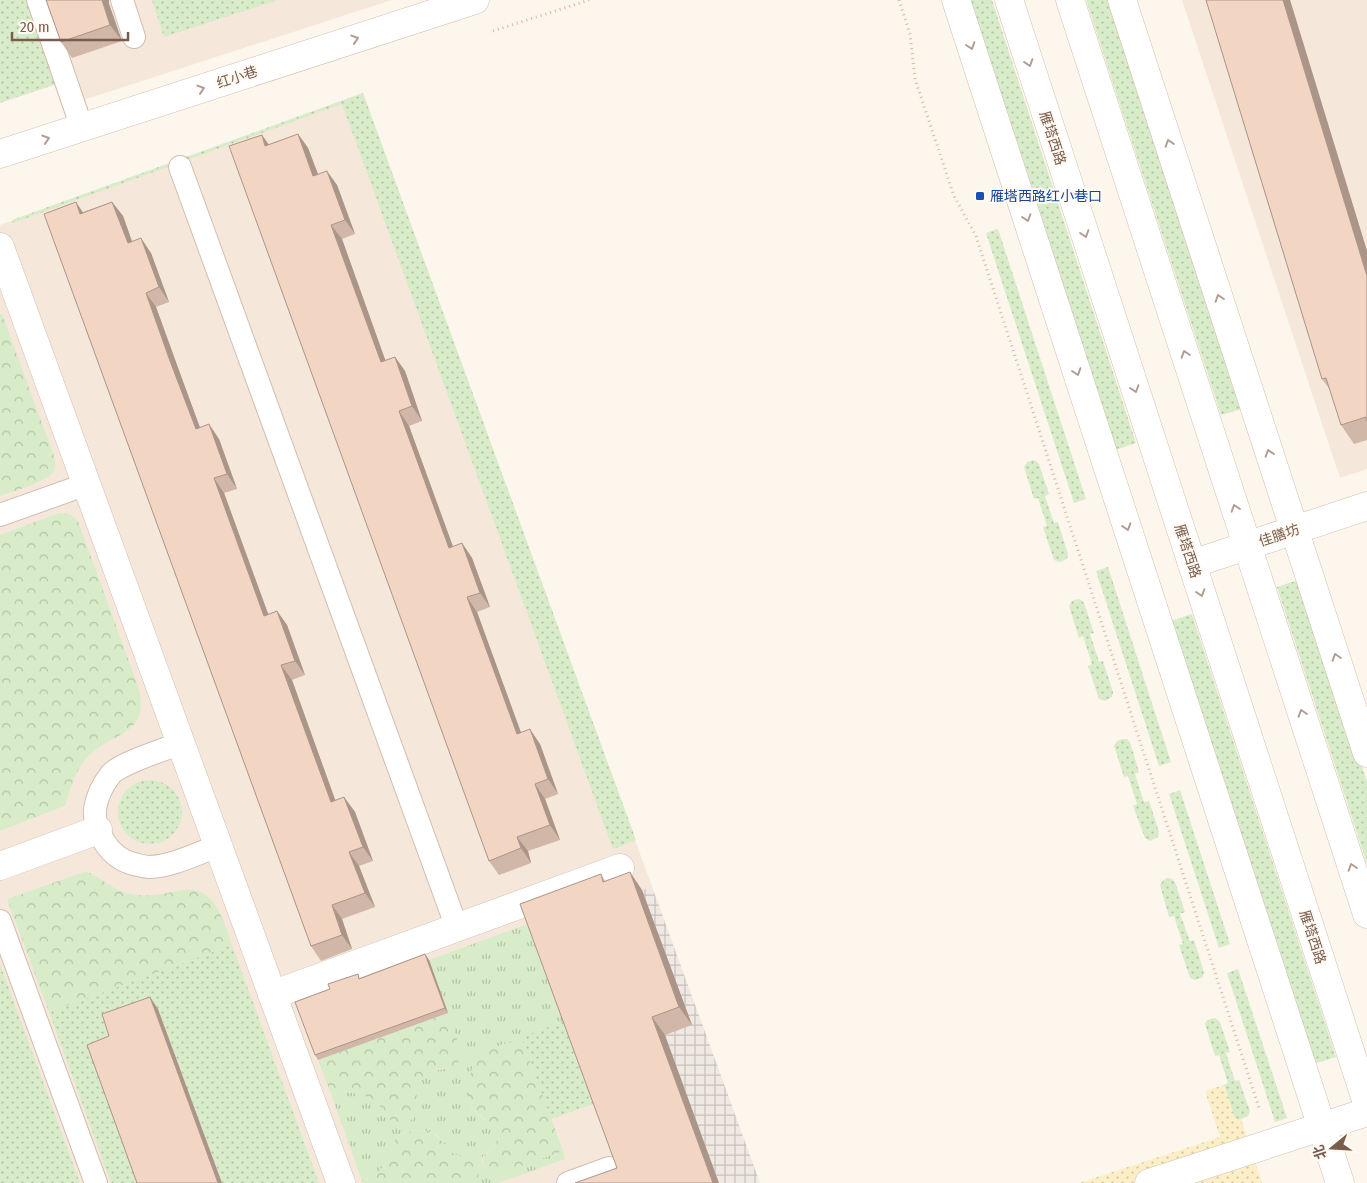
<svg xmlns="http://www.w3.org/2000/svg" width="1367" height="1183" font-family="'Fira Sans Condensed','Noto Sans SC',sans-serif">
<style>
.residential{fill:#f5e8da}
.industrial{fill:url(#industrial-grid)}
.grass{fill:url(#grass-dots)}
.forest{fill:url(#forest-crowns)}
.sand{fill:url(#sand-dots)}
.park{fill:url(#park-tufts)}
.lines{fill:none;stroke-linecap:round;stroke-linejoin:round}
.service-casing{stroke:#d1beb0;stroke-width:24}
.minor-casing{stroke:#d1beb0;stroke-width:29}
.tertiary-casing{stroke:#d1beb0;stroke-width:29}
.secondary-casing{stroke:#d6c0b0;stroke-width:29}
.path{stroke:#d9b8a5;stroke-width:3;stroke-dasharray:1 4;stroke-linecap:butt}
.service{stroke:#fff;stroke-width:22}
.minor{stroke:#fff;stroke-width:28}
.tertiary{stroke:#fff;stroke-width:28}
.secondary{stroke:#fff;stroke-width:28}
.wall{fill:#d1b7a8}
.shaded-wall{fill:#aa9588}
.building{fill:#f3d5c3;stroke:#aa9588}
.oneway{stroke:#af9d94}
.transit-dot{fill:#1a4fb4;stroke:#fffaf3;stroke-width:2}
.labels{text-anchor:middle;stroke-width:4;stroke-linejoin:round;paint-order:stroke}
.street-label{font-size:14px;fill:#7a5c4d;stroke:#fffaf3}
.transit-label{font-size:14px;fill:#164399;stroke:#fffaf3;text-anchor:start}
</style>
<defs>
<pattern id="industrial-grid" width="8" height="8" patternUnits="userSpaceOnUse" patternTransform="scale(1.25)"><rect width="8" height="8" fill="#efe9e4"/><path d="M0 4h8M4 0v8" fill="none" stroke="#c7c0bb"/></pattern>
<pattern id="grass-dots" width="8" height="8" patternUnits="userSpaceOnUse" patternTransform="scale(1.25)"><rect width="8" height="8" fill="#d8ecc9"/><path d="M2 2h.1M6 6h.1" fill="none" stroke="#b4c2a5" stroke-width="1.8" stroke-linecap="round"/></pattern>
<pattern id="forest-crowns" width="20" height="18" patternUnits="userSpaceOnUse" patternTransform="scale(1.25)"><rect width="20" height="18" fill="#d8ecc9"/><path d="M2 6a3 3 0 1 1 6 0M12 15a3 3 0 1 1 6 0" fill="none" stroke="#b4c2a5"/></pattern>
<pattern id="sand-dots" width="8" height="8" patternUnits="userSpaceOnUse" patternTransform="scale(1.25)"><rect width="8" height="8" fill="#fcefc7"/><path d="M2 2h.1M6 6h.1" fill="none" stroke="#d1c5a4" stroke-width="1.8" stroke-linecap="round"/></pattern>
<pattern id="park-tufts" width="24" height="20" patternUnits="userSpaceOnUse" patternTransform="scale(1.25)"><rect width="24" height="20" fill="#d8ecc9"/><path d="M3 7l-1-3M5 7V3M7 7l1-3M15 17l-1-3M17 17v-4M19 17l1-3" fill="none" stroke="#b4c2a5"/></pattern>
</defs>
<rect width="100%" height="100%" fill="#fdf6ec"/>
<g class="residential">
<polygon points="28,0 392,0 65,106"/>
<polygon points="1182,0 1367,0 1367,469 1340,478"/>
<polygon points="363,93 760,1183 0,1183 0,225"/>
</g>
<polygon class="industrial" points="652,887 760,1183 719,1183 665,1035 691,1025 642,890"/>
<g class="grass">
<polygon points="0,0 28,0 57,84 0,103"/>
<polygon points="152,0 278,0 164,37"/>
<polygon points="965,0 992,0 1136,443 1112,451"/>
<polygon points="1086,0 1113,0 1245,408 1221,415"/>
<polygon points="363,93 636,840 613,849 342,104 13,223 12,220"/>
<polygon points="998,229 1086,499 1074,503 986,233"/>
<polygon points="1033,460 1036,461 1039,464 1049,494 1045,496 1054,523 1058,522 1068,554 1067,559 1060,562 1054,560 1043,527 1047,526 1038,498 1034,499 1024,467 1027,462"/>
<polygon points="1108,567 1171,762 1159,766 1096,571"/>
<polygon points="1301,579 1367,782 1367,864 1277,587"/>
<polygon points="1078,599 1081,600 1084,603 1094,633 1090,634 1099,662 1103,661 1113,692 1112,697 1105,701 1099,699 1088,666 1092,664 1083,636 1079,638 1069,606 1072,601"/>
<polygon points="1192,614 1336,1057 1311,1065 1168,622"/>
<polygon points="1123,739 1127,739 1130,742 1139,772 1135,774 1144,802 1149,801 1159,832 1158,837 1150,841 1145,838 1133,806 1137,804 1128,776 1124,777 1114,746 1117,741"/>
<circle cx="150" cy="812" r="32"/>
<polygon points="1180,790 1230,944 1219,948 1169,794"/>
<polygon points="1168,878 1172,879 1175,882 1185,912 1180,914 1190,941 1194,940 1204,972 1203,977 1195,980 1190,978 1179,945 1183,944 1174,916 1169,917 1160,885 1163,880"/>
<polygon points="232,945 319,1183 222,1183 158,1009 142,1183 111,1183 49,1012"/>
<polygon points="0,964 80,1183 0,1183"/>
<polygon points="1238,969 1287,1118 1275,1122 1227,973"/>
<polygon points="1215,1018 1220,1022 1230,1052 1226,1053 1235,1081 1239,1080 1250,1111 1248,1116 1239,1120 1235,1118 1224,1085 1228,1083 1219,1055 1215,1056 1205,1024 1207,1020"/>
<polygon points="569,1019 599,1102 551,1119 521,1037"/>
</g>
<g class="forest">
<path d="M 0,314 L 2,314 L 53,453 C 55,459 57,465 53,472 C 49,481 11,492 0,496 Z"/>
<path d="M 59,513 L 70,514 L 78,521 L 138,686 C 152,738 110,730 85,760 C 75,772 71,787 66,802 L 64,806 L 0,831 L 0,535 Z"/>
<path d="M 84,872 C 94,872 100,880 108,884 C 115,889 124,893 133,894 C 151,898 165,893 183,890 C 215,885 224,922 232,945 L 49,1012 L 7,899 Z"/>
<path d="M 448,1013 L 462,1051 L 461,1058 L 456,1066 L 451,1068 L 433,1070 L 417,1091 L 419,1112 C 414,1120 402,1128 392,1121 C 387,1118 386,1113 382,1109 C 369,1093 350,1090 331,1094 L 318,1060 Z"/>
<path d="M 521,1037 L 563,1151 L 499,1174 C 488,1174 480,1166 484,1155 L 496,1145 C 494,1139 493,1128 489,1123 C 484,1117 476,1114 472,1107 C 465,1096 471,1064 477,1054 Z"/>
<path d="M 414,1130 L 430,1131 L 440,1139 L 450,1151 L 454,1153 L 473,1158 C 480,1166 483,1175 473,1183 L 363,1183 L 362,1181 L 368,1179 L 396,1137 Z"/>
</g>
<polygon class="sand" points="1224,1085 1235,1118 1238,1120 1241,1119 1262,1183 1079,1183 1220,1137 1205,1091"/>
<path class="park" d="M 533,922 L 569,1019 L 477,1054 C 471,1064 465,1097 472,1108 C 482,1122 500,1123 496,1145 C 492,1148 486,1152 483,1156 C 478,1166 491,1174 499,1174 L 563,1151 L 565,1159 L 498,1183 L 473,1183 C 483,1175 480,1166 473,1158 C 466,1156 455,1156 450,1151 C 446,1147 444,1142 440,1138 C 428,1126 409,1129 396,1137 L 388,1160 L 378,1172 L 362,1181 L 331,1094 C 350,1090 369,1093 382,1109 C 386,1113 387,1118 392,1121 C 402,1128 414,1120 419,1112 C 418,1103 415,1093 418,1084 C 427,1059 456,1081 462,1053 L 429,960 Z"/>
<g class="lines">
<defs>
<g id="service">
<polyline points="38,0 82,128"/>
<polyline points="122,0 134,37"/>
<polyline points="180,167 457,928"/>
<polyline points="0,515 87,484"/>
<path d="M 181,743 C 164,750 123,762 111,774 C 103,784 97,796 95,809 C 93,832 111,859 134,864 C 139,865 144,867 149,867 C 173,866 196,854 218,846"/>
<polyline points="0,921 96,1183"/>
<polyline points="568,1183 609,1168"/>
</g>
<g id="minor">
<polyline points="956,0 1340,1183"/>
<polyline points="1122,0 1367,753"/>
<polyline points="0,247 341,1183"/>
<polyline points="1192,564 1367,506"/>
<polyline points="0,866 98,830"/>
<polyline points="272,995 620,868"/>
<polyline points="1149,1183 1367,1112"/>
</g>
<polyline id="tertiary" points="0,154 475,0"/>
<g id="secondary">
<polyline points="1009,0 1367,1103"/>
<polyline points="1070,0 1367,914"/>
</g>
</defs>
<use href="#service" class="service-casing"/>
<use href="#minor" class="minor-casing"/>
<use href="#tertiary" class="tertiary-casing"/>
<use href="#secondary" class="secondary-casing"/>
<g class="path">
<polyline points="899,0 910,34 915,79 954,196 976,236 1260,1111"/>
<polyline points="493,31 589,0"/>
</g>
<use href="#service" class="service"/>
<use href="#minor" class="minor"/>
<use href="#tertiary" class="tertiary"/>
<use href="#secondary" class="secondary"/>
</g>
<g class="wall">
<polygon points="46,0 109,0 109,4 122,41 72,58 61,42"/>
<polygon points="1206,0 1290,0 1367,251 1367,440 1354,444 1341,425 1331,391 1322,379"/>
<polygon points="298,134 308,148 318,174 337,185 355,234 342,239 385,360 395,357 405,371 422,421 409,426 453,547 462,543 472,558 490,607 477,612 521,733 540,744 558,794 545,799 560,840 528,851 531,863 499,875 489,861 269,145"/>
<polygon points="112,202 123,216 132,242 151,253 169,302 156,307 181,376 200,428 219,439 237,489 224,493 268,614 277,611 287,625 305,675 292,680 335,800 344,797 355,812 373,861 359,866 375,907 342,919 352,949 321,961 311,946 83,212"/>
<polygon points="601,874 605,881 642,890 692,1025 665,1035 617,1168"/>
<polygon points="425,954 429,960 448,1013 318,1060 315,1055 361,978"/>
</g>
<g class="shaded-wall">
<polygon points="102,0 109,0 109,4 122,41 110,25"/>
<polygon points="1283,0 1290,0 1367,251 1367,276"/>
<polygon points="298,134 308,148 324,190 313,176"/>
<polygon points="262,135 272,149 265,146"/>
<polygon points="327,171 337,185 355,234 345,220"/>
<polygon points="76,202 86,217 80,214"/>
<polygon points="112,202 123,216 138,258 128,243"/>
<polygon points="331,225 342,239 391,376 381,362"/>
<polygon points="141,238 151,253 169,302 159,287"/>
<polygon points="146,293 156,307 181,376 206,444 196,429 170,361"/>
<polygon points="395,357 405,371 422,421 412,406"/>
<polygon points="399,411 409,426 459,563 449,548"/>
<polygon points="209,424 219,439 237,489 227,474"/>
<polygon points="214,478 224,493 274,630 264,616"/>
<polygon points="462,543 472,558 490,607 480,593"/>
<polygon points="467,597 477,612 527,749 517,734"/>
<polygon points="277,611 287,625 305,675 295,661"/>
<polygon points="281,665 292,680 341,816 331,802"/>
<polygon points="530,729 540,744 558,794 548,779"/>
<polygon points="535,784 545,799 560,840 550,825"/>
<polygon points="344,797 355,812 373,861 363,847"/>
<polygon points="517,837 528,851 531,863 521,848"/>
<polygon points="349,852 359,866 375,907 365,893"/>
<polygon points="630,872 642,890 692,1025 679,1007"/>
<polygon points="332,905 342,919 352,949 342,935"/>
<polygon points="425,954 429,960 448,1013 445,1008"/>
<polygon points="150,997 158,1009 222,1183 218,1183"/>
<polygon points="652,1017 665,1035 719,1183 713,1183"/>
</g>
<g class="building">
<polygon points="46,0 102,0 110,25 61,42"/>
<polygon points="1206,0 1283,0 1367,276 1367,421 1366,417 1341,425 1326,378 1322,379"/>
<polygon points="298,134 313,176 327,171 345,220 331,225 381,362 395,357 412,406 399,411 449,548 462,543 480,593 467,597 517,734 530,729 548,779 535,784 550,825 517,837 521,848 489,861 229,146 262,135 265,146"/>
<polygon points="76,202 80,214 112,202 128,243 141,238 159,287 146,293 170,361 196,429 209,424 227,474 214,478 264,616 277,611 295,661 281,665 331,802 344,797 363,847 349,852 365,893 332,905 342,935 311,946 44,214"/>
<polygon points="630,872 679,1007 652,1017 713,1183 575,1183 617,1168 520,904 601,874 603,882"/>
<polygon points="425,954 445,1008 315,1055 295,1002 330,989 328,984 358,974 359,979"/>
<polygon points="150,997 218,1183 137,1183 87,1045 109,1036 102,1014"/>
</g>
<defs><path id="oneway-chevron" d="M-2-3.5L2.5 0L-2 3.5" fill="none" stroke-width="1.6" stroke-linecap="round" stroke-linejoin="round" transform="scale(1.25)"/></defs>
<g class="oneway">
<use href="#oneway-chevron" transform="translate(355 39) rotate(-18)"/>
<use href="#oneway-chevron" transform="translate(971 46) rotate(72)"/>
<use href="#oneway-chevron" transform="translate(1029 63) rotate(72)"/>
<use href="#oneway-chevron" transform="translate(201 89) rotate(-18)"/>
<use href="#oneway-chevron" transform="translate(46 139) rotate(-18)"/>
<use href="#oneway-chevron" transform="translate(1169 143) rotate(-108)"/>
<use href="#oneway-chevron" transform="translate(1027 218) rotate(72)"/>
<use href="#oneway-chevron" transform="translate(1085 234) rotate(72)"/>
<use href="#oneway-chevron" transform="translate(1219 298) rotate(-108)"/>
<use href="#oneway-chevron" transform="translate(1185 354) rotate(-108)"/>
<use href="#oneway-chevron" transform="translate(1077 372) rotate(72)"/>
<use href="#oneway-chevron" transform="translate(1135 389) rotate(72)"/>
<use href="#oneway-chevron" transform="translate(1269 453) rotate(-108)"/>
<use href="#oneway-chevron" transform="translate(1235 508) rotate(-108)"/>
<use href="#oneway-chevron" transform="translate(1127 527) rotate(72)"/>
<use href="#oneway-chevron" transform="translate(1201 593) rotate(72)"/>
<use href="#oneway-chevron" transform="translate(1336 657) rotate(-108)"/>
<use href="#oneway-chevron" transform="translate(1302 713) rotate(-108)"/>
<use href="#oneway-chevron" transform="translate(1352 867) rotate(-108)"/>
</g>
<rect class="transit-dot" x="975" y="191" width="10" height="10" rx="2.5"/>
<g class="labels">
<g class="street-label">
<text transform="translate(237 77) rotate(-18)" y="5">红小巷</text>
<text transform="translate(1053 138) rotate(72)" y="5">雁塔西路</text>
<text transform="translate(1279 535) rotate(-19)" y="5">佳膳坊</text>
<text transform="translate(1188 551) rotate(72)" y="5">雁塔西路</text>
<text transform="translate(1313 937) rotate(72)" y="5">雁塔西路</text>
</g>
<g class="transit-label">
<text x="990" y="201">雁塔西路红小巷口</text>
</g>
</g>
<g transform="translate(1332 1148) rotate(252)" stroke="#fffaf3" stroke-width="4" paint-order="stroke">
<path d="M0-4L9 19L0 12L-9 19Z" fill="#7a5c4d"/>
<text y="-8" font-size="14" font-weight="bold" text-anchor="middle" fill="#7a5c4d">北</text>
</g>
<path d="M12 32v8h116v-8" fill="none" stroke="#7a5c4d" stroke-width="2.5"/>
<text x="20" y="32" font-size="15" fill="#7a5c4d" stroke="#fffaf3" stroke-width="4" paint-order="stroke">20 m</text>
</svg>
